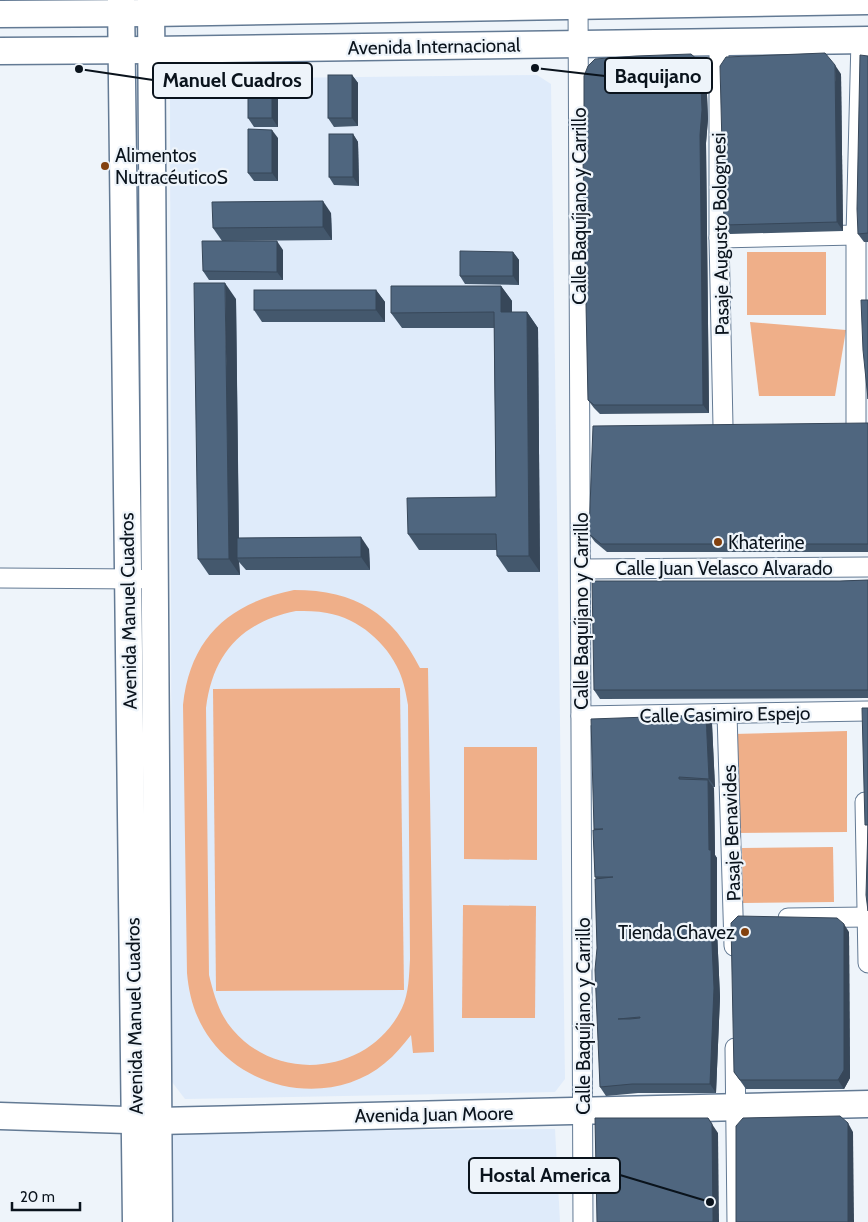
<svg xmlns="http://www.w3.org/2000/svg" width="868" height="1222" font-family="Cabin,sans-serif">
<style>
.built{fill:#dfebfa}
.green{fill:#efaf89;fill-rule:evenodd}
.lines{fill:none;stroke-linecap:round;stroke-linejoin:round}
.street-casing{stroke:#637a94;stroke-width:21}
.secondary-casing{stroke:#637a94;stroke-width:29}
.street{stroke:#fff;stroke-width:19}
.secondary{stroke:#fff;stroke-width:26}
.wall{fill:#44586d}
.shaded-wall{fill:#374759}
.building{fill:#4f667f;stroke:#374759;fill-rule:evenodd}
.poi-dot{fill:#83410f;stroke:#eef4fa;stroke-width:2}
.labels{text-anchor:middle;stroke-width:4.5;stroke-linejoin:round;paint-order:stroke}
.street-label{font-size:19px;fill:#0a131c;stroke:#eef4fa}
.poi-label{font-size:19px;fill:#0a131c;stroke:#eef4fa;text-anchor:start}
.leader{fill:none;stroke:#0a131c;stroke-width:2}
.callout-dot{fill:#0a131c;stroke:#eef4fa;stroke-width:2}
.callout{fill:#eef4fa;stroke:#0a131c;stroke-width:2}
.callout-label{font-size:20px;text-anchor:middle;font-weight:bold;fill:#0a131c}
</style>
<rect width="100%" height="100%" fill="#eef4fa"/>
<g class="built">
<polygon points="537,75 551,84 565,1079 555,1092 185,1099 172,1082 170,90 180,79"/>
<polygon points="555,1129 560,1222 172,1222 171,1132"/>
</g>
<g class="green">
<rect x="747" y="252" width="79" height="63"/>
<polygon points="750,322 846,330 835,396 759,396"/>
<path d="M 294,590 C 356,590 392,613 420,668 L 428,668 L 434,1052 L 413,1053 L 411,1035 C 403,1045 395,1055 385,1063 C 334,1106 250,1093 211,1040 C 196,1020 189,997 187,973 L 183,705 C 190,638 229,603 294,590 ZM 296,611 C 306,611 317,611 327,613 C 358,618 387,643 399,671 C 404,682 406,694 408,705 L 410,959 C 409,975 409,993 402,1008 C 371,1073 280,1085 233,1030 C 219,1014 214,995 209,975 L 206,708 C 213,653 242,622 296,611 Z"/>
<polygon points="400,688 404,990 216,991 213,689"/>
<polygon points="847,731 847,832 735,833 733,734"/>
<polygon points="464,747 537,747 537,860 464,859"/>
<polygon points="833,847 834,902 743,903 742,848"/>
<polygon points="463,905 536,906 535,1018 462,1018"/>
</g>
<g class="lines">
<defs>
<g id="street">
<polyline points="578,0 583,1222"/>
<polyline points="719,42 719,238 723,426"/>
<polyline points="719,238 856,235"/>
<polyline points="856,424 856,235 861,40"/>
<polyline points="581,569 868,567"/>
<polyline points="0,578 139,579"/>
<polyline points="727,714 734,946"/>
<polyline points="581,716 868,711"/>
<polyline points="865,802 868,963"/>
<polyline points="788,918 867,917"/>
<polyline points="735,1048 737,1222"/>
</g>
<g id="secondary">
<polyline points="121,0 136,1222"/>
<polyline points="151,0 159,1222"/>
<polyline points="0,14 151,13 868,1"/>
<polyline points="0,51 151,50 868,40"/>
<polyline points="0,1116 158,1121 868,1104"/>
</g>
</defs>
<use href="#street" class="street-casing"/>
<use href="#secondary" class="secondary-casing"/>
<use href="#street" class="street"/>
<use href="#secondary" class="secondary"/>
</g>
<g class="wall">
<polygon points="868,56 868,242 864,242 858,234"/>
<polygon points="706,71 708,119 706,143 709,413 600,414 594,408 588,400 584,135"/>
<polygon points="841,74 843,231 730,234 724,225"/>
<polygon points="352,75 358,83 358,126 334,127 328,118"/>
<polygon points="278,84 278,127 254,127 248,118"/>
<polygon points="353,134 358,142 359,186 334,185 329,177"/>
<polygon points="278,138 278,181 254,181 248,173"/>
<polygon points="331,213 332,240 222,241 213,228"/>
<polygon points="283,250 283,280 209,280 203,271"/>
<polygon points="513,252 519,260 519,285 465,284 460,276"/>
<polygon points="501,286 512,301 512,312 527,312 538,328 540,572 508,572 497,556 497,550 419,550 408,534 496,497 494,328 402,328 391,313"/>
<polygon points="376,290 385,302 385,322 262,322 254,310"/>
<polygon points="236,299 239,538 369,549 370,570 246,570 239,562 240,575 209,575 198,559"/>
<polygon points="868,423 868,552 607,552 595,542 589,534"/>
<polygon points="868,580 868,698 600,699 594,690 840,581"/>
<polygon points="712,724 715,787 713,787 714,788 715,855 717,858 717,931 720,997 716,1093 638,1093 606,1096 600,1087 597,948 596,878 595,877 594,829"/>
<polygon points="849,932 850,1078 844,1089 746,1089 734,1072"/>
</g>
<g class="shaded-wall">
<polygon points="700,62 706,71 708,119 706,143 709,413 703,405 700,135"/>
<polygon points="835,65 841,74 843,231 837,222"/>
<polygon points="272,75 278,84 278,127 272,118"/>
<polygon points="352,75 358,83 358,126 352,118"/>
<polygon points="272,130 278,138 278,181 272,173"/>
<polygon points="353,134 358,142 359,186 353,177"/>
<polygon points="323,201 331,213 332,240 323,227"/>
<polygon points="277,241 283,250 283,280 277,272"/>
<polygon points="513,252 519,260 519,285 513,276"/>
<polygon points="225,283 236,299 239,558 237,558 239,562 240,575 229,559"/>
<polygon points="501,286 512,301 512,328 501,312"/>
<polygon points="376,290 385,302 385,322 376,310"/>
<polygon points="527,312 538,328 540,572 529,556"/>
<polygon points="361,537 369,549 370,570 361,557"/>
<polygon points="706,715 712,724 715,787 709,779"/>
<polygon points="708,780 714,788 715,855 717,858 717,931 720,997 716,1093 710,1084 711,923 709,850"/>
<polygon points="844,924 849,932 850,1078 844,1089 838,1080"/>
<polygon points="708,1118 718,1133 719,1222 713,1222"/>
<polygon points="848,1123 853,1132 854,1222 848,1222"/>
</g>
<g class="building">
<polygon points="825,53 835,65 837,222 724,225 720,66 726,57"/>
<polygon points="691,54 700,62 702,110 700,135 703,405 594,405 588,400 583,161 584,135 584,76 588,66 595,59 636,56"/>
<polygon points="860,55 868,56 868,233 858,234 857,209"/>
<rect x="248" y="75" width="24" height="43"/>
<rect x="328" y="75" width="24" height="43"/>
<polygon points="248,129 272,130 272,173 248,173"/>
<rect x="329" y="134" width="24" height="43"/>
<polygon points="323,201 323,227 213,228 212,202"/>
<polygon points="202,241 277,241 277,272 203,271"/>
<polygon points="460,251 513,252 513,276 460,276"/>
<polygon points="194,283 225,283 229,559 198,559"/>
<polygon points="391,286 501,286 501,312 527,312 529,556 497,556 496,534 408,534 407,498 496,497 494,312 391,313"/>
<rect x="254" y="290" width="122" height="20"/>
<polygon points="861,300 868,300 868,399 863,350"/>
<polygon points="868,423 868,544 601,544 589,534 593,426"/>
<polygon points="361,537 361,557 237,558 237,538"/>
<polygon points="868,580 868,690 594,690 592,581 840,581"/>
<polygon points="862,708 868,708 868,911 866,895 868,825 865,825"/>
<path d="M 706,715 L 709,779 L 679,777 L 679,779 L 708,780 L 709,850 L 711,850 L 711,923 L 714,988 L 710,1084 L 632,1084 L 600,1087 L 595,970 L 597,948 L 595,879 L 613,877 L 595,877 L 593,830 L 603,829 L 594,829 L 591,719 ZM 640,1017 L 640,1018 L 630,1019 L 618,1019 Z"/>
<polygon points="738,916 837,918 844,924 844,1070 838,1080 740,1080 734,1072 731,923"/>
<polygon points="840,1116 848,1123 848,1222 736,1222 736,1126 743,1118"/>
<polygon points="595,1118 708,1118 712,1124 713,1222 597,1222"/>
</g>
<g class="poi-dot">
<circle cx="105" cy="166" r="5"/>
<circle cx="718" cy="542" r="5"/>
<circle cx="745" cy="932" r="5"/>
</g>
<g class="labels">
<g class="street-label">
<text transform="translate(434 46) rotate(-1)" y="7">Avenida Internacional</text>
<text transform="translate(579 206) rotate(-90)" y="7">Calle Baquíjano y Carrillo</text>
<text transform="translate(720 234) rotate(-91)" y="7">Pasaje Augusto Bolognesi</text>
<text x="724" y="575">Calle Juan Velasco Alvarado</text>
<text transform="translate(128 611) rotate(-91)" y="7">Avenida Manuel Cuadros</text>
<text transform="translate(581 611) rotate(-90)" y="7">Calle Baquíjano y Carrillo</text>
<text transform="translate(725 714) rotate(-1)" y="7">Calle Casimiro Espejo</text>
<text transform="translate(731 833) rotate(-92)" y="7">Pasaje Benavides</text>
<text transform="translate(134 1016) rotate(-91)" y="7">Avenida Manuel Cuadros</text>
<text transform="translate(583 1016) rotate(-90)" y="7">Calle Baquíjano y Carrillo</text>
<text transform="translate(434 1114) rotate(-1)" y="7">Avenida Juan Moore</text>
</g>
<g class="poi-label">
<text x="115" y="162">Alimentos<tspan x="115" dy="22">NutracéuticoS</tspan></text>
<text x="728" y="549">Khaterine</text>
<text x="735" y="939" text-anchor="end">Tienda Chavez</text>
</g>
</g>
<path class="leader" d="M535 68L605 76M79 69L153 80M710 1202L620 1175"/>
<g class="callout-dot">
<circle cx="535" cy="68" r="5"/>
<circle cx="79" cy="69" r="5"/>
<circle cx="710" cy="1202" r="5"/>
</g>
<g class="callout">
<rect x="605" y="58" width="107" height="35" rx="5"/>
<rect x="153" y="63" width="159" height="35" rx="5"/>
<rect x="469" y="1158" width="151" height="35" rx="5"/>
</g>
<g class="callout-label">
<text x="658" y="83">Baquijano</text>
<text x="232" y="87">Manuel Cuadros</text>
<text x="545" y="1182">Hostal America</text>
</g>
<path d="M12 1202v8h68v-8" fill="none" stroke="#0a131c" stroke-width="2.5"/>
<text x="20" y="1202" font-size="15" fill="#0a131c" stroke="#eef4fa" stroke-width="4" paint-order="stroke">20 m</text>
</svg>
